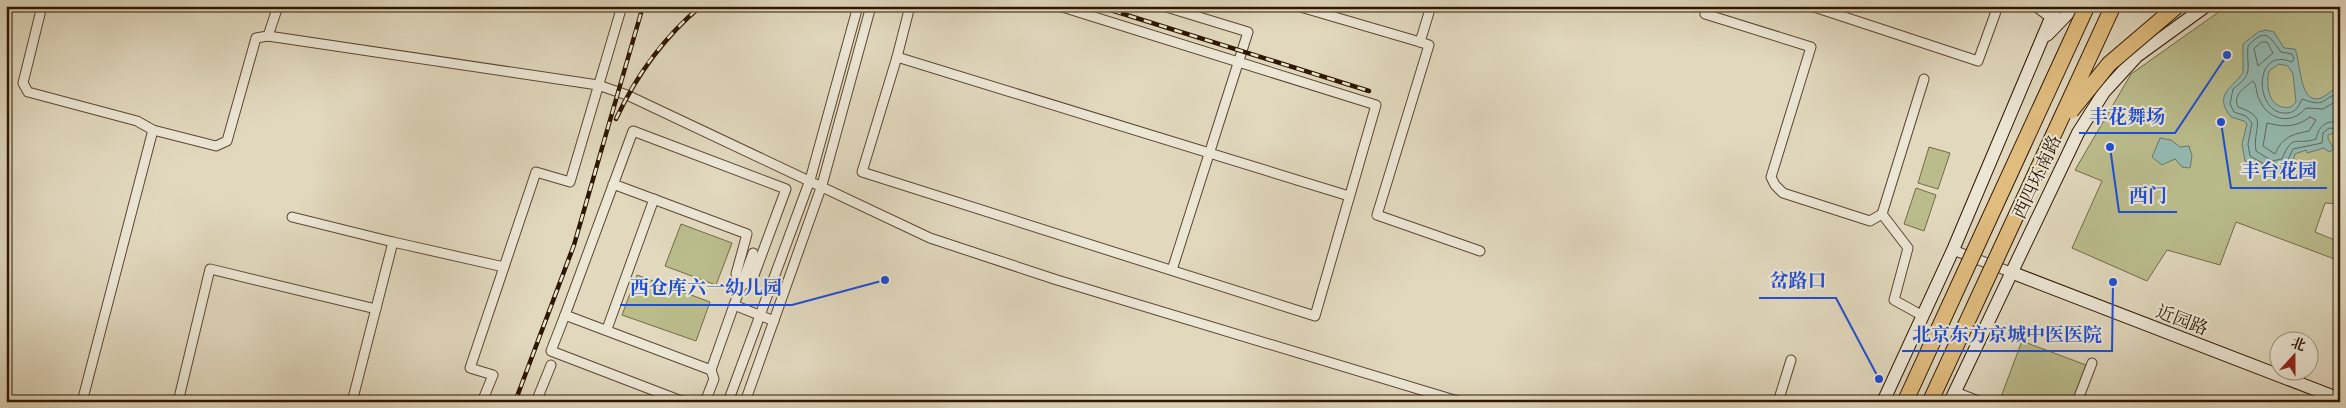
<svg xmlns="http://www.w3.org/2000/svg" width="2346" height="408" font-family="'IM FELL English','Noto Serif SC',serif">
<style>
.green{fill:#babc8c;stroke:#746a46}
.water{fill:#94bab2;stroke:#6b796b;fill-rule:evenodd}
.lines{fill:none;stroke-linecap:round;stroke-linejoin:round}
.shore{stroke:#616859;stroke-width:1}
.street-casing{stroke:#5b4730;stroke-width:11}
.secondary-casing{stroke:#2e1700;stroke-width:14}
.street{stroke:#ece6d5;stroke-width:9}
.secondary{stroke:#ece6d5;stroke-width:12}
.rail-casing{stroke:#2e1700;stroke-width:4.5}
.rail{stroke:#ece6d5;stroke-width:2.5;stroke-dasharray:8;stroke-linecap:butt}
.highway-bridge-casing{stroke:#2e1700;stroke-width:17;stroke-linecap:butt}
.highway-bridge{stroke:#e0bc7f;stroke-width:15}
.labels{text-anchor:middle;stroke-width:4;stroke-linejoin:round;paint-order:stroke}
.street-label{font-size:18px;fill:#2e1700;stroke:#ece6d5}
.leader{fill:none;stroke:#1d4ed8;stroke-width:2}
.callout-dot{fill:#1d4ed8;stroke:#ece6d5;stroke-width:2}
.callout-label{font-size:19px;text-anchor:middle;font-weight:bold;fill:#1d4ed8;stroke:#ece6d5;stroke-width:4;stroke-linejoin:round;paint-order:stroke}
</style>
<rect width="100%" height="100%" fill="#e1d8be"/>
<filter id="stains"><feTurbulence type="fractalNoise" baseFrequency=".004" numOctaves="4"/><feColorMatrix values="0 0 0 0 .2 0 0 0 0 .09 0 0 0 0 .02 0 0 0 .5 -.17"/></filter>
<radialGradient id="worn" r=".72"><stop offset=".6" stop-color="#630" stop-opacity="0"/><stop offset="1" stop-color="#630" stop-opacity=".3"/></radialGradient>
<g class="green">
<polygon points="2227,6 2340,6 2340,204 2325,203 2315,232 2340,242 2337,260 2236,222 2220,265 2167,250 2147,281 2072,248 2102,181 2075,170 2131,74"/>
<polygon points="1929,147 1950,153 1938,189 1918,183"/>
<polygon points="1916,188 1936,195 1924,231 1904,224"/>
<polygon points="681,224 732,243 716,285 665,266"/>
<polygon points="637,275 710,302 696,341 622,315"/>
<polygon points="2022,341 2086,365 2072,402 1999,402"/>
</g>
<g class="water">
<path d="M 2266,30 L 2274,32 L 2284,48 L 2295,49 C 2301,62 2299,106 2321,98 C 2326,96 2332,90 2337,87 L 2340,89 L 2340,136 L 2336,132 L 2328,135 L 2328,139 L 2334,149 L 2329,152 L 2324,148 L 2307,153 L 2306,150 L 2295,154 C 2293,168 2280,177 2266,172 C 2258,169 2253,163 2245,161 L 2242,144 L 2247,124 L 2244,121 L 2231,117 C 2213,95 2232,88 2243,73 L 2243,44 L 2258,32 ZM 2279,64 L 2288,66 L 2293,74 L 2296,102 L 2291,107 C 2270,111 2265,88 2269,71 Z"/>
<polygon points="2160,138 2171,140 2180,147 2189,146 2192,156 2190,168 2182,167 2175,159 2162,165 2152,157"/>
</g>
<g class="lines">
<g class="shore">
<polygon points="2262,42 2267,42 2273,53 2258,66 2254,49"/>
<path d="M 2340,93 C 2319,99 2327,108 2302,99 C 2298,108 2295,114 2283,113 C 2254,110 2254,46 2292,62 L 2294,59 L 2292,54 L 2281,52 C 2269,36 2266,27 2248,46 C 2246,68 2255,73 2233,89 L 2230,104 L 2234,112 L 2246,116 L 2252,123 L 2248,144 L 2250,156 L 2271,168 L 2286,164 L 2293,149 L 2322,143 L 2323,133 L 2329,128 L 2340,129"/>
<path d="M 2340,99 L 2323,109 L 2306,108 C 2291,126 2268,120 2259,99 C 2256,93 2257,85 2253,81 C 2245,87 2232,95 2238,107 C 2270,118 2252,127 2256,151 L 2272,161 L 2282,159 C 2293,132 2296,146 2316,139 C 2319,126 2325,120 2340,122"/>
<path d="M 2310,117 L 2316,120 L 2309,131 C 2293,134 2282,137 2275,154 L 2263,146 L 2267,123 C 2284,127 2295,128 2310,117 Z"/>
</g>
<defs>
<g id="street">
<polyline points="42,6 23,83 28,92 137,121 153,130 216,146 227,141 256,38 268,36"/>
<polyline points="278,6 268,36 598,85 627,95 930,238 1057,280 1461,402"/>
<polyline points="910,6 897,57 862,172 1315,316 1376,105 1059,6"/>
<polyline points="1163,6 1248,32 1172,270"/>
<polyline points="1297,6 1420,42 1431,6"/>
<polyline points="1811,6 1978,61 1998,6"/>
<polyline points="2035,6 2051,18"/>
<polyline points="1705,14 1811,47 1771,177 1775,185 1783,193 1870,221 1882,214"/>
<polyline points="1420,42 1429,45 1377,215 1480,251"/>
<polyline points="897,57 1349,196"/>
<polyline points="613,184 747,234 736,274 740,287 753,278 786,189 633,131 565,315 711,370 734,305"/>
<polyline points="292,217 393,242"/>
<polyline points="1953,250 2013,273"/>
<polyline points="753,253 734,305 774,321"/>
<polyline points="565,315 551,351 684,402"/>
<polyline points="1923,316 1894,300 1908,248 1882,214 1924,79"/>
<polyline points="607,329 654,199"/>
<polyline points="1955,392 1981,402"/>
<polyline points="82,402 153,130"/>
<polyline points="178,402 210,269 376,309"/>
<polyline points="352,402 393,242 504,267"/>
<polyline points="482,402 493,375 470,368 536,172 570,182 622,6"/>
<polyline points="536,402 551,365"/>
<polyline points="705,402 714,379 711,370"/>
<polyline points="728,402 810,180 858,6"/>
<polyline points="745,402 822,185 871,6"/>
<polyline points="1778,402 1791,360"/>
<polyline points="2077,402 2092,363"/>
</g>
<g id="secondary">
<polyline points="2047,35 2075,6"/>
<polyline points="2013,273 2340,399"/>
<polyline points="1883,402 1953,250 2056,6"/>
<polyline points="1950,402 2078,133 2104,92 2137,56 2206,6"/>
</g>
</defs>
<use href="#street" class="street-casing"/>
<use href="#secondary" class="secondary-casing"/>
<use href="#street" class="street"/>
<use href="#secondary" class="secondary"/>
<defs>
<g id="rail">
<polyline points="1098,6 1369,91"/>
<path d="M 616,119 C 637,74 663,38 701,6"/>
<polyline points="515,402 574,245 643,6"/>
</g>
</defs>
<use href="#rail" class="rail-casing"/>
<use href="#rail" class="rail"/>
<defs>
<g id="highway-bridge">
<polyline points="2071,111 2109,64 2177,6"/>
<polyline points="1905,402 2087,6"/>
<polyline points="1930,402 2113,6"/>
</g>
</defs>
<use href="#highway-bridge" class="highway-bridge-casing"/>
<use href="#highway-bridge" class="highway-bridge"/>
</g>
<g class="labels">
<g class="street-label">
<text transform="translate(2037 177) rotate(-65)" y="6">西四环南路</text>
<text transform="translate(2182 320) rotate(21)" y="6">近园路</text>
</g>
</g>
<path class="leader" d="M2227 55L2175 133H2079M2221 122L2231 188H2327M2110 147L2119 212H2177M1879 379L1836 298H1759M885 280L792 305H620M2113 282L2112 351H1902"/>
<g class="callout-dot">
<circle cx="2227" cy="55" r="5"/>
<circle cx="2221" cy="122" r="5"/>
<circle cx="2110" cy="147" r="5"/>
<circle cx="1879" cy="379" r="5"/>
<circle cx="885" cy="280" r="5"/>
<circle cx="2113" cy="282" r="5"/>
</g>
<g class="callout-label">
<text x="2127" y="123">丰花舞场</text>
<text x="2279" y="177">丰台花园</text>
<text x="2148" y="202">西门</text>
<text x="1798" y="287">岔路口</text>
<text x="706" y="294">西仓库六一幼儿园</text>
<text x="2007" y="341">北京东方京城中医医院</text>
</g>
<rect width="2346" height="408" fill="none" stroke="#e1d8be" stroke-width="25"/>
<rect x="8" y="8" width="2331" height="393" fill="none" stroke="#2e1700" stroke-width="2.5"/>
<rect x="12" y="12" width="2321" height="383" fill="none" stroke="#2e1700"/>
<g transform="translate(2294 356) rotate(21)"><circle r="24" fill="#ece6d5" stroke="#a09380"/>
<path d="M0-4L9 19L0 12L-9 19Z" fill="#8f2418"/>
<text y="-8" font-size="14" font-weight="bold" text-anchor="middle" fill="#2e1700">北</text>
</g>
<rect width="100%" height="100%" filter="url(#stains)"/>
<rect width="100%" height="100%" fill="url(#worn)"/>
</svg>
